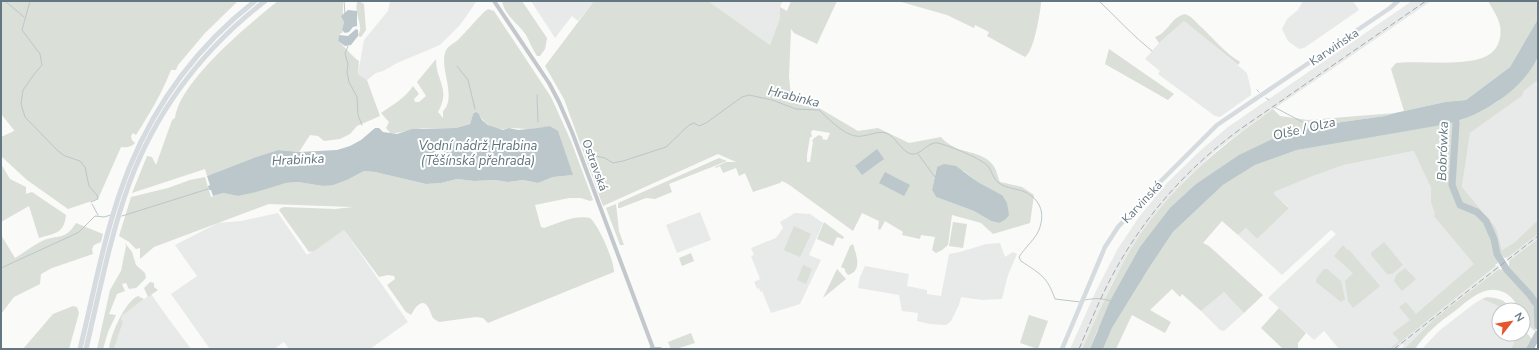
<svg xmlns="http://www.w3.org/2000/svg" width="1539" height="350" font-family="'Nunito Sans',sans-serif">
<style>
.built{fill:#e8e9e9}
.green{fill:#dadfd7;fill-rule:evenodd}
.water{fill:#bbc7cb}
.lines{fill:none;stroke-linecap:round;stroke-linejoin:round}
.stream{stroke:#bbc7cb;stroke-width:1}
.river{stroke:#bbc7cb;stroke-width:7}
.tertiary{stroke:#c3c8cc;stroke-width:4}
.secondary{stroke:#d6dbdf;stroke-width:4.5}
.trunk{stroke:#d6dbdf;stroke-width:5}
.rail{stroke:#a2aab0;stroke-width:1;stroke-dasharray:6 3;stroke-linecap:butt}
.labels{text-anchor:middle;stroke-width:4;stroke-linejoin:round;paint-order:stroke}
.street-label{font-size:12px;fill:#657683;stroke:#fff}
.water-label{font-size:13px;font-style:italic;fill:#60757c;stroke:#fff}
</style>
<rect width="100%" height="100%" fill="#fafaf8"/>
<g class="built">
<polygon points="390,1 475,1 476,2 460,25 440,45 397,63 383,71 376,73 367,80 358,74 364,40 388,11"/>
<polygon points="531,1 594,1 578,21 572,16 555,38"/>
<polygon points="708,1 783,1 780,7 780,18 770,45"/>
<polygon points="1303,1 1353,1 1359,10 1304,48 1299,49 1288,41 1282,29 1287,19 1298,10"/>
<polygon points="1412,1 1431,1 1256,121 1218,149 1185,180 1156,213 1134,245 1113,281 1082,349 1070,349 1095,293 1117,250 1139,217 1167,183 1201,150 1228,127"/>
<polygon points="1184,21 1247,73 1251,90 1251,95 1220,117 1215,116 1158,74 1160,71 1145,59 1159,43"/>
<polygon points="1538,80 1538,220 1515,242 1502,250 1496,228 1462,187 1470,133 1522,96 1524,91"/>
<polygon points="1415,151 1431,188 1431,202 1494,260 1392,333 1399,341 1389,349 1339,349 1324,331 1314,340 1268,298 1336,234 1331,230 1282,275 1238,235 1246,228 1257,239 1289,207 1275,195 1274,192 1313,176 1344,165"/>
<polygon points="700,212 711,240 677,253 666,225"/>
<polygon points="278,213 307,255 344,230 408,322 370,349 289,349 284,342 274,349 210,349 171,294 197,276 175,245 218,223 241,221"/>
<polygon points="795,213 810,214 823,223 809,255 821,260 800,304 771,313 762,291 760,292 759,288 757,289 754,282 760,279 751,256 754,255 751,248 776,238 783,228 780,222"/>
<polygon points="1538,234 1538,239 1509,261 1506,258"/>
<polygon points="1000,243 1005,257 1013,252 1017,254 1008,275 1002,299 982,300 961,297 959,305 951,321 946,325 929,324 917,321 918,313 902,311 899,295 858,288 860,277 865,266 909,274 907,286 927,290 927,294 941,296 949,254 960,252 986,244"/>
<polygon points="1498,265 1500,268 1434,319 1404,349 1401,349 1404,345 1403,344 1397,349 1392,349"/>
<polygon points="1224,292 1244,313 1224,331 1220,330 1201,311"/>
<polygon points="151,294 168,318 191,349 114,349 123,322 121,319 123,315"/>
<polygon points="1482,299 1498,306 1502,310 1499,310 1499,334 1518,334 1511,349 1422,349 1440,330 1475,303"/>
</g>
<g class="green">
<path d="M 1,1 L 238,1 L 205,33 L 178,65 L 176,70 L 171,70 C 161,95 150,113 136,135 L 133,133 L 131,136 L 132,140 L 135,143 C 132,147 126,148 121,147 L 98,199 L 68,209 L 27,180 L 1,156 L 1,137 L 14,131 L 14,130 L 1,114 Z"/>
<path d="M 278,1 L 343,1 L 343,14 L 342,17 L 344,22 L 342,30 L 343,32 L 339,35 L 338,41 C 346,47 351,56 359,61 L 358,74 L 367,80 L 380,116 L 357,126 L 350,134 L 340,139 L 324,141 L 318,136 L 310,135 L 299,152 L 278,150 L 256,157 L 207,176 L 205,169 L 132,193 L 147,156 L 152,157 L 156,165 L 172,120 L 175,118 C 179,82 249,24 278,1 Z"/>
<path d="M 359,1 L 364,4 L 366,30 L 361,37 L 358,36 C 359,33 361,29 360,26 C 359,18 355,11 357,2 Z"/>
<path d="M 502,1 L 522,1 L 547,38 L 545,49 L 540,56 L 537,56 C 532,49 530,42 526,35 C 519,24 504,15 502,1 Z"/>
<path d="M 594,1 L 708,1 L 770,45 L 780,18 L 780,7 L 787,11 L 791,1 L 837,1 L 817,44 L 794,33 L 791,29 L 789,76 L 791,96 L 814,105 L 858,131 L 878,128 L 909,143 L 941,137 C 945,142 950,145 956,148 C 968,153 984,153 993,165 C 997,170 997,176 1000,182 L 1022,187 L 1034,195 L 1030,223 L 993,234 L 981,223 L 952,215 L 948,245 L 942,250 L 936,253 L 932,250 L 935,237 L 921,235 L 920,239 L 902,235 L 903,232 L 885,221 L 880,230 L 878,229 L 879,221 L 862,213 L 853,231 L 788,184 L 782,181 L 780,183 L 753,192 L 745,173 L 739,176 L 736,168 L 723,173 L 720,166 L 716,168 L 715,167 L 726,162 L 736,162 L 718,154 L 603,206 L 564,99 L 545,66 ZM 813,130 L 830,133 L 827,140 L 822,139 L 823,137 L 819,135 L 814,138 L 812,141 L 813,142 L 810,162 L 807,162 L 807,155 L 810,137 L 812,137 L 811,132 ZM 937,167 L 964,171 L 978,182 L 1002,195 L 999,223 L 991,221 L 974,211 L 936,197 L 932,190 Z"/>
<path d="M 898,1 L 1041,1 L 1041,3 C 1040,14 1034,51 1025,57 L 987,36 L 989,32 L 975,25 L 974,28 L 947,15 Z"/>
<path d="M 1488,1 L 1538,1 L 1538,19 L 1510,67 L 1466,100 L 1445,102 L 1404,111 L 1391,69 L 1396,63 C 1421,60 1470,68 1490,54 C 1499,48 1502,36 1500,26 C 1499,18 1492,8 1488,1 Z"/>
<path d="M 488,9 L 494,11 L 551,97 L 571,141 L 593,200 L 590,201 L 581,198 L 569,198 L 535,205 L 541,227 L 544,228 C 559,223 574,215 590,218 C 599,226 614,260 614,272 L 488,323 L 483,318 L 476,317 L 439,322 C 437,321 434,319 433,318 C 430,313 427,295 416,307 C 414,309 413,312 411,315 L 406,312 L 387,285 L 395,279 L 394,276 L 388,275 L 379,277 L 344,230 L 314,251 L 309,252 L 279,210 L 281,208 L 284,207 L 335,209 L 353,207 L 269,204 L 154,247 L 140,259 L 140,248 L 136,249 L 129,242 L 119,236 L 131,197 L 168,188 L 190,180 L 205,177 L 211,197 L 223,193 L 238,196 L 286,183 L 298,182 L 323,186 L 349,179 L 364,171 L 375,172 L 426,184 L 441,183 L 457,179 L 474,181 L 495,180 L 508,182 L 523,180 L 538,183 L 553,177 L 572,175 L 558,132 L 550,126 C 537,130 524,129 510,128 C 507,128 504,130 501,129 C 491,128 484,123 479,114 L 473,114 L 470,124 L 456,128 L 422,128 L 391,134 L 386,128 L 389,122 L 381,113 C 393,105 405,98 413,86 L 419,94 L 414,99 L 415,102 L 419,102 L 426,96 L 417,82 L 436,59 C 436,82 451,88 438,112 L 443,118 L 443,111 C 457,98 440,69 445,53 C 447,46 453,44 458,40 C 467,31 475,21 484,12 Z"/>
<path d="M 1185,14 C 1191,16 1195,21 1200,26 C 1213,38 1225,53 1240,62 L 1238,65 L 1184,21 L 1159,43 L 1155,37 C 1168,33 1171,17 1185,14 Z"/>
<polygon points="1109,49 1174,94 1168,100 1105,64"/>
<polygon points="1538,58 1538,80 1524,91 1522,96 1470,133 1462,187 1496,228 1502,250 1515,242 1538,220 1538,234 1508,257 1505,258 1501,255 1497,258 1498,263 1495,265 1496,266 1392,349 1389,349 1399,341 1392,333 1410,320 1399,307 1406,302 1416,314 1474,264 1434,216 1435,214 1431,202 1431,188 1414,151 1344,165 1313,176 1274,192 1275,195 1289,208 1257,239 1246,228 1238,235 1222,221 1203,243 1209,246 1263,295 1244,313 1224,292 1201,311 1182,294 1180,297 1172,289 1150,310 1171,322 1165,333 1132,315 1116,349 1103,349 1112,328 1149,268 1173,232 1223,185 1255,165 1297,150 1461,120 1497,102 1522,80"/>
<path d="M 1273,109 L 1280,116 L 1308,120 L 1395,113 L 1385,116 L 1342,122 L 1287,132 L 1196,184 L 1097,331 L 1090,349 L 1082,349 C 1098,314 1113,279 1133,246 C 1168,189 1219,147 1273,109 Z"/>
<polygon points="719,158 727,161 669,184 672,192 655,199 646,198 620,208 618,208 618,203"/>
<path d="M 1,164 L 10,179 L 26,187 L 26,194 L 32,192 L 66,215 C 64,234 55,233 39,238 L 29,206 L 1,222 Z"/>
<polygon points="616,204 619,231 624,245 620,245 606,208"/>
<polygon points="824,222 844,237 843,239 837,237 833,246 817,239"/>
<polygon points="953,222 967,224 963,248 949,246"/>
<path d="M 76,223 L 103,234 L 101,242 L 94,245 L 92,249 L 93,254 L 52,268 L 41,274 L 40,284 L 14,297 L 1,314 L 1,235 L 15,258 C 24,253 33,245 42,241 C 58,234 65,241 76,223 Z"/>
<polygon points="794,226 811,234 800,257 784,250"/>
<path d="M 1538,239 L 1538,303 C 1531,290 1515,282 1509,269 L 1509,261 Z"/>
<polygon points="1384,242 1403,265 1392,274 1387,274 1371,255 1371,253"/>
<polygon points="125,243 132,252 136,265 145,273 146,278 136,288 129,289 126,283 122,284 125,291 117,294 109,314 116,315 108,332 103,349 97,349 110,290 121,271 126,246"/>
<path d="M 853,244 C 856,254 863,271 848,275 L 845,271 L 845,269 L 841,267 L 850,246 Z"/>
<polygon points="1343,245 1347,250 1349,250 1380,286 1353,308 1348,301 1345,281 1353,273 1334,256"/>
<polygon points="691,253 694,261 682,266 679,258"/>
<polygon points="803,265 812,269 806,284 797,280"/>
<polygon points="1405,268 1416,279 1402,291 1394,281 1396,275"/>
<path d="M 1502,268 L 1533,303 L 1536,332 C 1528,325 1523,321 1523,310 L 1519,310 C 1516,302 1511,295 1503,292 C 1485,284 1469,300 1455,311 C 1438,323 1427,332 1415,349 L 1404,349 L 1434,319 L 1499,269 L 1501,270 Z"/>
<polygon points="837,269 846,279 823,298"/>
<polygon points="1324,269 1327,269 1341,281 1345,299 1341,302 1316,282 1316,279"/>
<polygon points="150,282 154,283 154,287 158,290 148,297 144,288"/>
<path d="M 138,296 L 144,299 L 123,315 L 121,319 L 123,322 L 114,349 L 109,349 C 110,336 125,301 138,296 Z"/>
<path d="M 1487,297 C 1497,298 1503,299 1509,306 L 1509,308 L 1507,310 L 1502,310 L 1498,306 L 1482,299 Z"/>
<polygon points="73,306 77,307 79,313 69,349 23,349 53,314"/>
<polygon points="1279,308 1306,333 1298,343 1298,349 1283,349 1261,328"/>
<polygon points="1029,315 1048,321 1038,349 1020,343"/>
<polygon points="1523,329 1533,340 1527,349 1511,349 1518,334 1523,334"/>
<polygon points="691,333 695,343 676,349 671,349 668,342"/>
</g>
<g class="water">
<polygon points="348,10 357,11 357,26 353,27 349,32 345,33 342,30 344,22 341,16"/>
<path d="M 1538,19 C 1538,27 1539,53 1537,59 C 1521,91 1481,116 1447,124 L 1297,150 L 1255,165 L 1223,185 L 1173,232 L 1149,268 L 1112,328 L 1103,349 L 1090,349 L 1110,301 L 1140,247 L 1170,208 L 1196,184 L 1239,155 L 1287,132 L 1342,122 L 1385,116 L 1395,113 L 1445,102 L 1466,100 L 1510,67 Z"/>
<polygon points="356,29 358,30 358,36 351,45 345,46 338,41 339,35 348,36"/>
<polygon points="476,112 479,114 482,120 488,125 503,130 509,128 518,130 538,128 550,126 558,131 573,175 553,177 538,183 523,180 508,182 495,180 474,181 457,179 441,183 426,184 375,172 364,171 349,179 333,185 323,186 298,182 286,183 256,192 238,196 223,193 213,196 211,190 209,190 208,186 210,185 207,176 256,157 278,150 299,152 337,150 350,146 361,140 375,128 379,128 383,132 397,134 412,129 456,128 470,124 473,114"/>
<polygon points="877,149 884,159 862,175 855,166"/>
<polygon points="944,164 956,166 978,182 1002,195 1007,203 1009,215 1006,219 999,223 991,221 974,211 936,197 932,190 937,167"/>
<polygon points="885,172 910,185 904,196 879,183"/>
</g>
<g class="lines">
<g class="stream">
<polyline points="5,1 24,17"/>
<polyline points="30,1 22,30 40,54 42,65 35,73 23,90 21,104 25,117 58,151 65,156 80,161 85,167 89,186 97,195 98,199 91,202"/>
<polyline points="344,1 345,14"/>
<path d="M 1099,1 C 1117,18 1133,36 1152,51"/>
<polyline points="348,46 345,54 348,64 347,72 349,82 357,97 358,115 362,125"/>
<polyline points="457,66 468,80 475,109"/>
<polyline points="1257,90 1259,92"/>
<polyline points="537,95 538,122"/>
<polyline points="1266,98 1269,100"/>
<polyline points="1274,107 1314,128"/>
<path d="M 587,154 L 605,158 L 613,163 L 623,161 L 666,147 L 689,125 L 694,123 L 699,126 L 706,123 L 742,97 L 749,95 L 772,100 L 796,109 L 819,110 C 829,119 847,139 862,136 C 870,135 878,131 886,133 C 895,136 901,151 911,154 C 921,156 928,141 938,143 C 950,146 980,158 988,166 C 992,171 993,179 999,183 C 1007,189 1016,188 1025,192 C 1039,199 1045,211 1040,227 C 1037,238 1025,247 1019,257 L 1021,261 C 1040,274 1047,276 1055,299 L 1080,302"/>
<polyline points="918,154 935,177"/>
<polyline points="92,204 98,215"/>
<polyline points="122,216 208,189"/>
<polyline points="1,268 73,235 79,232 95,216 104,217 111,215"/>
<path d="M 1085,300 C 1095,298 1102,298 1111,301"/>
</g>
<g class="river">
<polyline points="1455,113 1456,124 1452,185 1460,205 1477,212 1486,221 1494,239 1497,254 1507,270 1530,295 1537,305 1538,326"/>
<polyline points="1530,349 1538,334"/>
</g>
<g class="tertiary">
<polyline points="494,1 549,83 559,102 572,132 653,348"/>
<polyline points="651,349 660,349"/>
</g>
<polyline class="secondary" points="1062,349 1105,247 1118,227 1162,180 1217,125 1390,8 1398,1"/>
<g class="trunk">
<path d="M 80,349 C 95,288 106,224 130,166 C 157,101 200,44 255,1"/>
<path d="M 86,349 C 99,294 110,237 129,184 C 156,111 203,49 265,1"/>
</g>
<g class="rail">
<path d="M 1079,349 C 1091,321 1102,293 1117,267 C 1148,212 1189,167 1239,130 L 1426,1"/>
<polyline points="1394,349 1538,236"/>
</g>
</g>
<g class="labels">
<g class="street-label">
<text transform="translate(1334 47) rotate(-34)" y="4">Karwińska</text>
<text transform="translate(595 165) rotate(70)" y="4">Ostravská</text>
<text transform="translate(1142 202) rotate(-47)" y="4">Karvinská</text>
</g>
<g class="water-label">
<text transform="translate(794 96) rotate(14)" y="5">Hrabinka</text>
<text transform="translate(1304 128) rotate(-13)" y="5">Olše / Olza</text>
<text x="478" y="150">Vodní nádrž Hrabina<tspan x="478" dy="15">(Těšínská přehrada)</tspan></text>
<text transform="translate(1442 151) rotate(-88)" y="5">Bobrówka</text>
<text transform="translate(298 159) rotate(-3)" y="5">Hrabinka</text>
</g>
</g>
<rect width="1539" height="350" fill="none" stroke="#657683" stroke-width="4"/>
<g transform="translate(1511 322) rotate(59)"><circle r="19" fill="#ffffff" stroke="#c1c8cd"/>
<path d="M0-3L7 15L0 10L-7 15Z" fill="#e4572e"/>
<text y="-6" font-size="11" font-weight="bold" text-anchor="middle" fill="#657683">N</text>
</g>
</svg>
